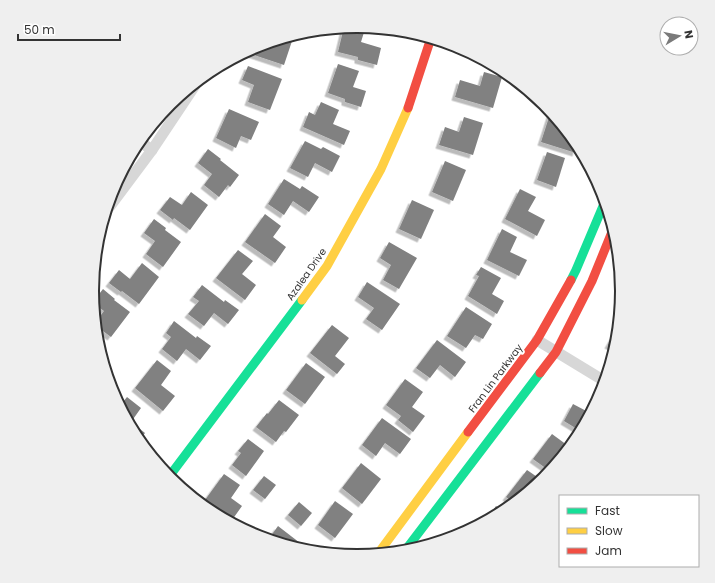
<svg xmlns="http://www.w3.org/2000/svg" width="715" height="583" font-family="Poppins,sans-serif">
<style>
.building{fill:#818181;filter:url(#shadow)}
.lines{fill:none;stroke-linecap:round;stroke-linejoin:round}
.street{stroke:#d7d7d7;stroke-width:11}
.fast{stroke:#16e098;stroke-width:9}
.slow{stroke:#ffcf43;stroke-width:9}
.jam{stroke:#f24e42;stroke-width:9}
.labels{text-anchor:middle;stroke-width:4;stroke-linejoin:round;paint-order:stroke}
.street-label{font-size:10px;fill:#333;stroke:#fff}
.rim{fill:none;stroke:#333;stroke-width:2}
</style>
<defs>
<filter id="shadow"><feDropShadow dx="-3.5" dy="3.5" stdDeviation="0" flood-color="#0004"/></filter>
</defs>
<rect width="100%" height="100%" fill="#fff"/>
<g class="building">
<polygon points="355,26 365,29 361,42 381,48 377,65 358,60 358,57 338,52 344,27"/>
<polygon points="294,35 284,65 251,54 254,47 256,46"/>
<polygon points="338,64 359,71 353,87 366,91 361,107 345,102 345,99 328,93"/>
<polygon points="248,66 282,79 270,110 248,102 254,85 242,80"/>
<polygon points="484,72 502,77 493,108 455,97 460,80 480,86"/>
<polygon points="321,102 339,110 333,124 350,131 344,145 303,127 309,112 315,115"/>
<polygon points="229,109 259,122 251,140 241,136 236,148 216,138"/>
<polygon points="551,111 565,127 564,130 568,132 578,144 576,153 541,142"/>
<polygon points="464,117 483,123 473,155 439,145 445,127 459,132"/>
<polygon points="305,141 321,149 323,147 340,156 332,172 315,163 308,177 290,168"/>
<polygon points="208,149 221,159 220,160 239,175 230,187 228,185 219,197 204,185 212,174 198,163"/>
<polygon points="547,152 565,158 556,187 537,180"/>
<polygon points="445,161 466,170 453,201 432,192"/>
<polygon points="284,179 300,189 302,186 319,197 309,212 293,201 284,215 268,204"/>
<polygon points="520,189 536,197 528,211 545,220 537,236 505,219"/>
<polygon points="191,192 208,205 190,230 174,218 173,220 160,210 170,197 182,205"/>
<polygon points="412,200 434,210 421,239 399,229"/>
<polygon points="265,214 281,226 273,237 286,247 275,263 245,242"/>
<polygon points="154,219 166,228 165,230 181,242 163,267 146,254 155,241 144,233"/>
<polygon points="502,229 517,237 510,252 527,260 519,276 487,260"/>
<polygon points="389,242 417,258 399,289 383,280 391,265 380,258"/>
<polygon points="238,250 253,261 242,274 256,285 245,300 216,278"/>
<polygon points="142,263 159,277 139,304 122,291 121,292 109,283 119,270 130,279"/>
<polygon points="481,267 501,278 492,294 504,301 497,314 468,296 479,276 476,275"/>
<polygon points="367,282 400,304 382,330 366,319 374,308 358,297"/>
<polygon points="202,285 224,302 225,300 239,310 228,324 214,313 204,326 188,314 199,301 193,297"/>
<polygon points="103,289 115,299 114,300 130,312 111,337 95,325 95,323 104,311 93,303 93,302"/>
<polygon points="466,307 492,324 483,339 475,335 466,348 447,336"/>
<polygon points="174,321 196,338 197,336 211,346 200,360 186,349 177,361 162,349 171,337 166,333"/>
<polygon points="620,324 618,344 616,349 608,345"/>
<polygon points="332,325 349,338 335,356 345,364 337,374 310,353"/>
<polygon points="437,340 466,362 455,377 440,365 430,378 416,368"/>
<polygon points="157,360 171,371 161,385 175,396 163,411 135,388"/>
<polygon points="306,363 325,377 305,404 286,390"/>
<polygon points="405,379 423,392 412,407 425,416 413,432 398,420 401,416 386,405"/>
<polygon points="127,397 141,408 131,422 145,433 139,441 119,407"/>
<polygon points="279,400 299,415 286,432 284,431 276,442 256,427 267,413 268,414"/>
<polygon points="573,404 592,414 582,432 564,421"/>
<polygon points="382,418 411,439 400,454 385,443 376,456 362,445"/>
<polygon points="552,434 571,448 551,472 533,459"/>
<polygon points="248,439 264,451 246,476 232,465 241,453 238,451"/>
<polygon points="361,463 381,479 362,504 342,488"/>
<polygon points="527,470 543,481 515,504 506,497"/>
<polygon points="224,474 240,485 231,498 242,506 232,520 205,500"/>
<polygon points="264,476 276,485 265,499 253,490"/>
<polygon points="335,501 353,514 335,538 318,525"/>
<polygon points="299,502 312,513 301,526 288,515"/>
<polygon points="496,506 505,512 486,522 485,522"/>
<polygon points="278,526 313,553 305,552 268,540"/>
</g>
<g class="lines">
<g class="street">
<polyline points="139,141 152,150"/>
<polyline points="105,213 152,150 198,81"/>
<polyline points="537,340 606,382"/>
</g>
<g class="fast">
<polyline points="571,280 576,270 606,199"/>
<polyline points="168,478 302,300"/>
<polyline points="404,552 540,373"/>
</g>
<g class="slow">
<polyline points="302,300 327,266 381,169 408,108"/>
<polyline points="377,555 468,432"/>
</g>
<g class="jam">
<polyline points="408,108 431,38"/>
<polyline points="540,373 556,352 592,281 614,227"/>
<polyline points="468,432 537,340 571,280"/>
</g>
</g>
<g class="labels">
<g class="street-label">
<text transform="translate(306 274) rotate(-55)" y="4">Azalea Drive</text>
<text transform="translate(495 378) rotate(-53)" y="4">Fran Lin Parkway</text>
</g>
</g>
<path d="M0 0H715V583H0ZM99 291a258 258 0 1 1 516 0a258 258 0 1 1-516 0Z" fill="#efefef" fill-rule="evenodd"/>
<path class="rim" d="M99 291a258 258 0 1 1 516 0a258 258 0 1 1-516 0Z"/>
<rect x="559" y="495" width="140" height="72" fill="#ffffff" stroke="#adadad"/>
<rect x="567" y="508" width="20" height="6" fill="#16e098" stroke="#adadad"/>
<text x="595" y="515" font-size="12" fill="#333333">Fast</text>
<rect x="567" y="528" width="20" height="6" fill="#ffcf43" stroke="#adadad"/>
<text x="595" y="535" font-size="12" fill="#333333">Slow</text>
<rect x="567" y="548" width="20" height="6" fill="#f24e42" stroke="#adadad"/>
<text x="595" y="555" font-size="12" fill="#333333">Jam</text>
<g transform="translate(679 36) rotate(80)"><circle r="19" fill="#ffffff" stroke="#adadad"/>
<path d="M0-3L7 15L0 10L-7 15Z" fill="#7a7a7a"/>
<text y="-6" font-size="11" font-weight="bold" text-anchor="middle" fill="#333333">N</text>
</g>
<path d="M18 34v6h102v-6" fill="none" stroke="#333333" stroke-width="2"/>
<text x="24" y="34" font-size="12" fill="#333333" stroke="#ffffff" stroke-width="3" paint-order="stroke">50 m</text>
</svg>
